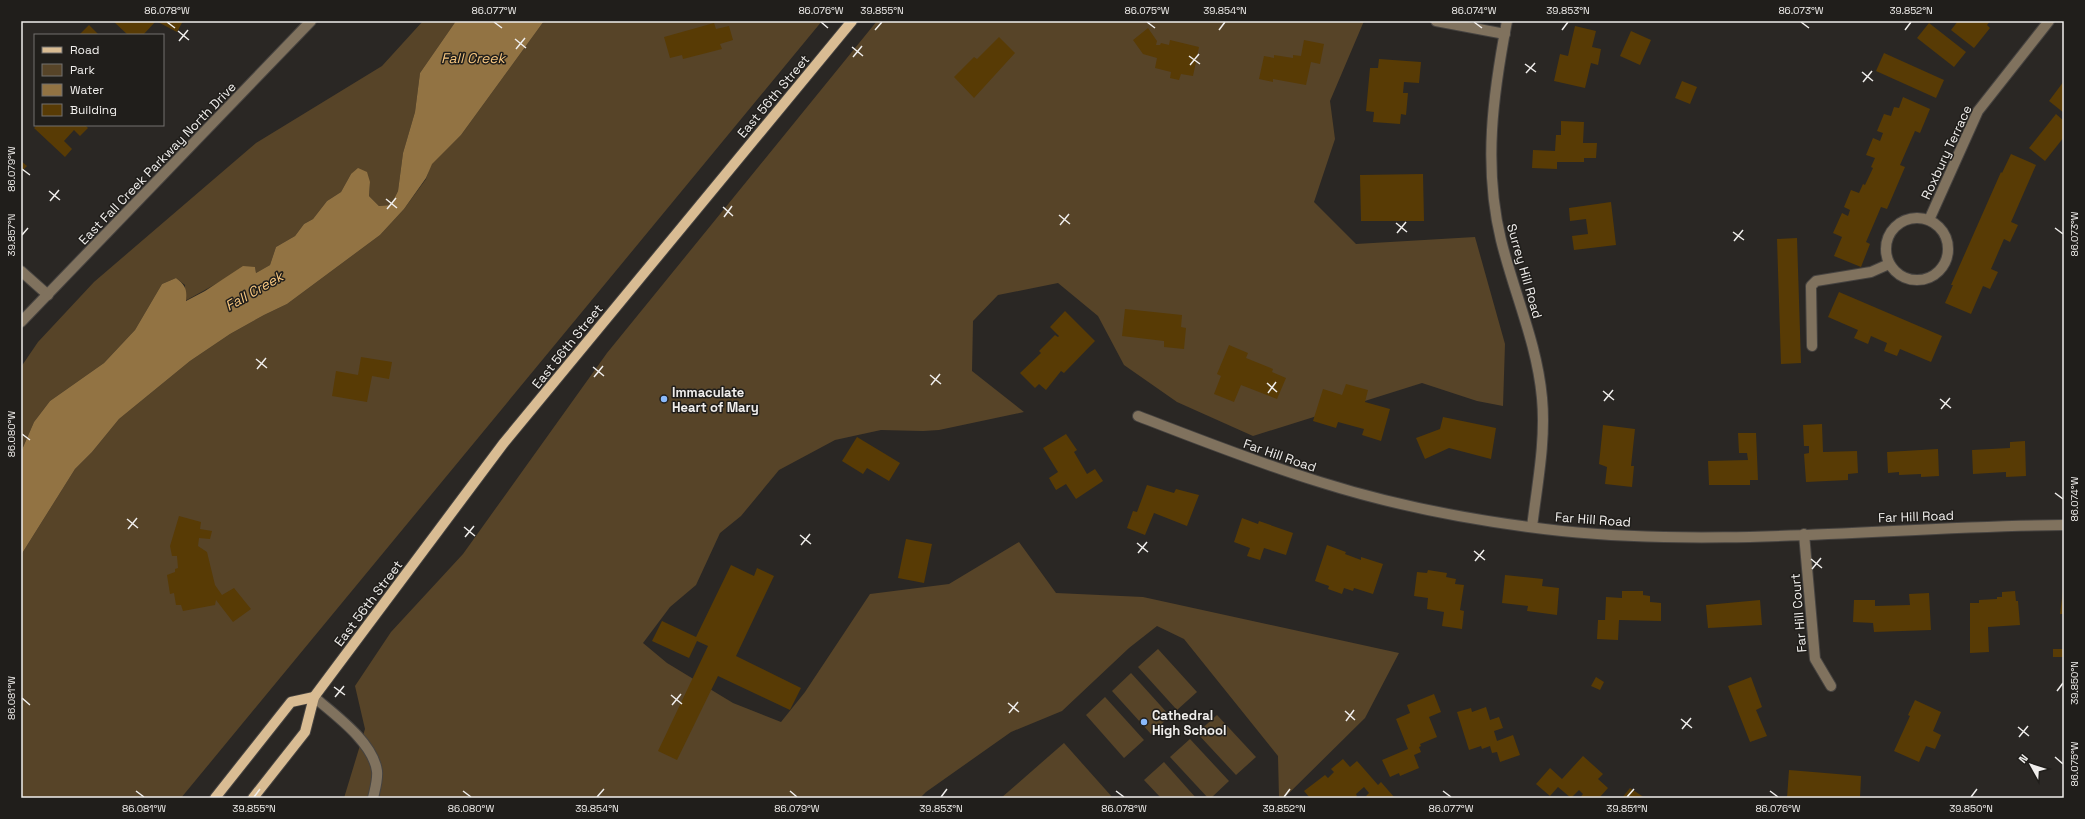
<svg xmlns="http://www.w3.org/2000/svg" width="2085" height="819" font-family="'Space Grotesk',sans-serif">
<style>
.green{fill:#574428}
.water{fill:#927343}
.building{fill:#583b05}
.lines{fill:none;stroke-linecap:round;stroke-linejoin:round}
.minor-casing{stroke:#464340;stroke-width:12}
.major-casing{stroke:#464340;stroke-width:12}
.minor{stroke:#80725e;stroke-width:10}
.major{stroke:#d9bc93;stroke-width:10}
.ticks{fill:none;stroke:#f0eeec;stroke-width:1.5}
.poi-dot{fill:#8abafc;stroke:#201e1b;stroke-width:1.5}
.labels{text-anchor:middle;stroke-width:3;stroke-linejoin:round;paint-order:stroke}
.street-label{font-size:13px;fill:#f0eeec;stroke:#201e1b}
.poi-label{font-size:13px;font-weight:bold;fill:#f0eeec;stroke:#201e1b;text-anchor:start}
.water-label{font-size:14px;font-style:italic;fill:#f9c880;stroke:#201e1b}
.neatline{fill:none;stroke:#f0eeec;stroke-width:1.5}
.ticks-label{font-size:10px;text-anchor:middle;fill:#f0eeec}
</style>
<rect width="100%" height="100%" fill="#2a2724"/>
<g class="green">
<polygon points="423,21 456,21 420,73 415,112 403,153 398,191 391,205 379,206 369,196 370,182 351,174 341,192 327,201 313,219 304,224 295,236 276,247 270,265 256,273 255,267 223,280 185,301 185,285 176,278 162,284 135,330 104,363 50,401 34,422 21,452 21,367 38,342 94,282 256,143 382,66"/>
<polygon points="544,21 822,21 181,798 21,798 21,555 75,469 92,452 119,419 190,361 230,334 264,315 287,304 380,235 404,209 426,179 431,164 461,135"/>
<polygon points="877,21 1364,21 1330,101 1335,139 1314,202 1356,244 1475,237 1505,344 1503,406 1477,401 1422,383 1253,436 1177,402 1124,365 1098,316 1058,283 998,295 973,321 972,371 1024,412 939,430 923,431 881,430 835,440 779,470 741,516 720,533 696,585 670,607 643,643 667,663 733,703 781,722 805,692 870,594 949,584 1019,542 1056,593 1143,597 1399,653 1365,718 1284,798 1279,798 1278,756 1184,639 1157,626 1129,648 1062,711 1011,732 926,792 920,798 344,798 365,729 355,686 391,632 463,554 607,353"/>
<polygon points="1158,649 1197,692 1177,710 1138,667"/>
<polygon points="1131,673 1170,716 1151,734 1112,691"/>
<polygon points="1105,697 1144,740 1124,758 1086,715"/>
<polygon points="1217,715 1256,757 1236,775 1197,733"/>
<polygon points="1190,739 1229,781 1211,798 1208,798 1170,757"/>
<polygon points="1064,743 1113,798 1001,798"/>
<polygon points="1164,762 1196,798 1161,798 1144,780"/>
</g>
<path class="water" d="M 456,21 L 544,21 L 461,135 L 432,164 L 426,178 L 404,209 L 380,235 L 287,304 L 264,315 L 230,334 L 190,361 L 119,419 L 92,452 L 75,469 L 21,555 L 21,452 L 34,422 L 50,401 L 104,363 L 135,330 L 162,284 L 176,278 C 186,286 187,289 186,301 L 205,291 L 243,266 L 255,267 L 256,273 L 270,265 L 276,247 L 295,236 L 304,224 L 313,219 L 327,201 L 341,192 L 351,174 L 358,168 L 367,172 L 370,182 L 369,196 L 379,206 L 391,205 L 398,191 L 403,153 L 415,112 L 420,73 Z"/>
<g class="building">
<polygon points="113,21 183,21 177,32 156,21 143,35 128,35"/>
<polygon points="1958,21 1990,21 1987,25 1990,28 1974,48 1951,30"/>
<polygon points="714,23 716,29 729,26 733,40 720,44 722,49 683,59 682,55 670,58 664,37"/>
<polygon points="1929,23 1966,52 1954,67 1917,38"/>
<polygon points="89,25 99,35 79,35"/>
<polygon points="1575,26 1596,31 1592,47 1601,49 1598,65 1591,63 1585,88 1554,81 1560,54 1568,56"/>
<polygon points="1148,28 1157,41 1156,45 1160,45 1161,43 1169,45 1170,40 1199,47 1193,76 1181,74 1179,80 1170,78 1171,72 1155,68 1157,58 1143,54 1133,40"/>
<polygon points="1631,31 1651,40 1640,65 1620,56"/>
<polygon points="999,37 1015,53 974,98 954,77 974,57 977,59"/>
<polygon points="1304,40 1324,44 1320,64 1311,62 1306,85 1273,79 1273,82 1259,79 1264,56 1274,58 1274,55 1293,58 1293,55 1301,56"/>
<polygon points="1884,53 1944,80 1936,98 1876,71"/>
<polygon points="1379,59 1421,62 1419,83 1404,82 1403,93 1408,93 1406,115 1401,114 1400,124 1373,122 1374,112 1366,111 1370,68 1378,68"/>
<polygon points="1682,81 1697,87 1690,104 1675,98"/>
<polygon points="2064,81 2064,113 2049,101"/>
<polygon points="1903,97 1930,109 1920,133 1915,131 1900,165 1905,167 1887,209 1881,207 1866,242 1870,244 1861,267 1834,256 1842,237 1833,233 1842,213 1848,216 1850,210 1844,207 1851,190 1859,193 1863,184 1865,185 1873,168 1871,167 1875,158 1866,155 1873,138 1880,141 1883,133 1877,131 1884,114 1891,116 1894,107 1899,108"/>
<polygon points="2056,114 2064,121 2064,137 2045,161 2029,148"/>
<polygon points="1561,121 1584,122 1583,143 1597,143 1596,158 1584,158 1584,162 1557,162 1557,169 1532,168 1533,150 1555,151 1556,135 1561,135"/>
<polygon points="37,125 85,125 88,128 80,136 74,130 64,141 72,149 65,157 34,128"/>
<polygon points="2011,154 2036,165 2011,222 2018,225 2010,242 2004,239 1991,269 1998,272 1990,289 1983,286 1971,314 1945,303 1953,285 1951,285 2001,172 2002,173"/>
<polygon points="21,161 27,166 21,172"/>
<polygon points="1423,174 1424,221 1361,221 1360,175"/>
<polygon points="1611,202 1616,245 1574,250 1572,236 1588,234 1586,219 1570,221 1569,208"/>
<polygon points="1797,238 1801,363 1781,364 1777,239"/>
<polygon points="1839,292 1942,336 1931,362 1900,349 1897,356 1884,351 1887,343 1871,336 1868,344 1854,338 1858,330 1828,317"/>
<polygon points="1125,309 1182,315 1181,327 1186,328 1184,349 1164,347 1164,341 1122,336"/>
<polygon points="1065,311 1095,341 1064,373 1061,371 1046,390 1039,384 1035,388 1020,373 1041,353 1039,351 1055,335 1058,337 1059,336 1050,327"/>
<polygon points="1229,345 1248,353 1246,358 1273,369 1272,372 1286,378 1277,399 1241,385 1234,402 1214,394 1221,376 1217,374"/>
<polygon points="361,357 392,362 389,379 372,376 367,402 332,396 336,371 358,375"/>
<polygon points="1346,384 1368,390 1365,402 1390,409 1381,441 1362,435 1364,429 1338,422 1336,428 1313,421 1323,389 1342,395"/>
<polygon points="1443,417 1496,428 1491,459 1449,448 1425,459 1416,438 1440,429"/>
<polygon points="1822,424 1823,452 1857,451 1858,473 1848,474 1848,480 1806,482 1804,454 1809,453 1809,446 1804,446 1803,425"/>
<polygon points="1603,425 1635,429 1631,466 1634,466 1632,487 1605,484 1607,467 1599,464"/>
<polygon points="1738,433 1756,433 1758,480 1750,480 1750,485 1709,485 1708,461 1748,460 1747,453 1739,453"/>
<polygon points="1066,434 1077,450 1074,452 1087,474 1095,469 1103,481 1076,499 1066,484 1056,490 1049,478 1058,472 1043,448"/>
<polygon points="857,437 900,463 889,481 867,468 863,474 842,461"/>
<polygon points="2025,441 2026,476 2006,477 2006,472 1973,474 1972,450 2010,448 2010,442"/>
<polygon points="1938,449 1939,476 1921,477 1921,474 1899,475 1899,472 1888,473 1887,452"/>
<polygon points="1147,485 1174,493 1176,489 1199,495 1187,526 1154,513 1145,535 1127,528 1133,511 1137,512"/>
<polygon points="179,516 201,522 200,529 212,531 210,539 199,538 198,546 207,552 215,585 222,595 234,588 251,609 233,622 216,600 215,605 183,611 181,605 176,605 174,593 170,594 167,575 175,572 175,569 178,568 177,556 172,556 170,546"/>
<polygon points="1242,518 1258,524 1259,521 1293,533 1286,555 1264,548 1260,560 1247,556 1250,548 1234,542"/>
<polygon points="906,539 932,544 924,583 898,578"/>
<polygon points="1327,545 1346,552 1345,554 1361,560 1361,557 1383,564 1373,594 1354,588 1353,591 1344,588 1342,594 1328,589 1329,586 1315,581"/>
<polygon points="731,565 754,576 757,568 774,576 736,656 801,688 790,710 718,676 677,760 658,751 708,646 697,641 689,658 652,641 662,621 696,637"/>
<polygon points="1428,570 1447,573 1446,577 1456,579 1455,584 1464,585 1460,610 1464,611 1462,629 1442,626 1444,612 1427,609 1428,598 1414,596 1417,572 1427,573"/>
<polygon points="1505,575 1543,579 1542,586 1559,588 1557,615 1527,611 1528,606 1502,603"/>
<polygon points="2063,590 2064,591 2064,614 2060,614"/>
<polygon points="1622,591 1643,591 1643,595 1650,596 1650,602 1661,603 1661,621 1619,620 1618,640 1597,639 1598,620 1605,620 1606,597 1622,598"/>
<polygon points="2015,591 2016,601 2018,601 2020,625 1988,627 1989,652 1970,653 1970,603 1979,603 1979,600 1997,599 1997,597 2002,597 2002,592"/>
<polygon points="1929,593 1931,630 1874,632 1873,623 1853,622 1854,600 1875,600 1875,606 1910,605 1909,594"/>
<polygon points="1760,600 1762,625 1708,628 1706,605"/>
<rect x="2053" y="649" width="11" height="8"/>
<polygon points="1596,677 1604,682 1600,690 1591,686"/>
<polygon points="1751,677 1762,707 1756,710 1767,736 1750,742 1728,686"/>
<polygon points="1434,694 1441,712 1429,717 1437,737 1420,744 1421,746 1419,747 1421,752 1414,755 1419,768 1400,776 1399,773 1390,777 1382,760 1408,749 1396,719 1410,713 1407,705"/>
<polygon points="1915,700 1941,712 1933,731 1941,735 1935,749 1926,746 1919,762 1894,751 1910,716 1908,715"/>
<polygon points="1486,707 1490,720 1499,717 1503,728 1494,731 1497,741 1513,735 1520,755 1500,762 1497,752 1492,753 1490,746 1482,749 1481,746 1469,750 1457,712 1471,708 1472,712"/>
<polygon points="1583,756 1603,774 1598,779 1608,788 1599,798 1580,798 1583,794 1579,790 1571,798 1558,787 1550,796 1536,784 1550,768 1562,779"/>
<polygon points="1343,759 1350,767 1357,761 1378,785 1381,782 1394,797 1368,798 1366,796 1369,793 1364,787 1356,794 1357,796 1354,798 1310,798 1304,791 1325,775 1328,778 1334,772 1331,769"/>
<polygon points="1789,770 1861,776 1860,798 1787,798"/>
<polygon points="1630,788 1645,798 1622,798"/>
</g>
<g class="lines">
<defs>
<g id="minor">
<polyline points="1436,21 1505,34"/>
<path d="M 1507,21 C 1493,94 1483,166 1501,240 C 1514,293 1537,343 1542,398 C 1546,441 1537,485 1532,527"/>
<circle cx="1917" cy="249" r="31"/>
<polyline points="1929,220 1978,111 2049,21"/>
<polyline points="21,271 48,295"/>
<polyline points="21,322 311,21"/>
<polyline points="1812,346 1811,286 1816,281 1871,272 1889,264"/>
<path d="M 1138,416 C 1198,439 1258,463 1320,482 C 1399,507 1480,522 1562,531 C 1728,548 1897,526 2064,525"/>
<polyline points="1804,534 1815,659 1831,686"/>
<path d="M 314,697 C 335,715 373,742 377,771 C 378,780 375,789 373,798"/>
</g>
<g id="major">
<polyline points="215,798 291,702 314,697"/>
<polyline points="253,798 305,732 314,697 503,444 852,21"/>
</g>
</defs>
<use href="#minor" class="minor-casing"/>
<use href="#major" class="major-casing"/>
<use href="#minor" class="minor"/>
<use href="#major" class="major"/>
</g>
<path class="ticks" d="M 167,22 L 175,28M 494,22 L 502,28M 821,22 L 828,28M 1147,22 L 1155,28M 1474,22 L 1482,28M 1801,22 L 1809,28M 875,30 L 882,22M 1219,30 L 1225,22M 1562,30 L 1568,22M 1905,30 L 1911,22M 178,31 L 189,40M 515,39 L 526,48M 179,41 L 188,30M 852,47 L 863,56M 516,49 L 525,38M 1189,56 L 1200,64M 853,57 L 862,46M 1525,64 L 1536,72M 1190,65 L 1199,54M 1862,72 L 1873,81M 1526,73 L 1535,63M 1863,82 L 1872,71M 22,169 L 30,175M 49,191 L 60,200M 386,199 L 397,208M 50,201 L 59,190M 723,207 L 733,216M 387,209 L 396,198M 1059,215 L 1070,224M 724,217 L 732,206M 1396,223 L 1407,232M 1060,225 L 1069,214M 2055,228 L 2063,234M 1733,232 L 1744,240M 1397,233 L 1406,222M 22,235 L 28,228M 1734,241 L 1743,230M 256,359 L 267,368M 593,367 L 604,376M 257,369 L 266,358M 930,375 L 941,384M 594,377 L 603,366M 1267,383 L 1277,392M 931,385 L 940,374M 1603,391 L 1614,400M 1268,393 L 1276,382M 1940,399 L 1951,408M 1604,401 L 1613,390M 1941,409 L 1950,398M 22,434 L 30,440M 2055,493 L 2063,499M 127,519 L 138,528M 464,527 L 475,536M 128,529 L 137,518M 800,535 L 811,544M 465,537 L 474,526M 1137,543 L 1148,552M 801,545 L 810,534M 1474,551 L 1485,560M 1138,553 L 1147,542M 1811,559 L 1822,568M 1475,561 L 1484,550M 1812,569 L 1821,558M 334,687 L 345,695M 2057,691 L 2063,683M 671,695 L 682,704M 335,697 L 344,686M 22,698 L 30,705M 1008,703 L 1019,712M 672,705 L 681,694M 1345,711 L 1355,720M 1009,713 L 1018,702M 1681,719 L 1692,728M 1346,721 L 1354,710M 2018,727 L 2029,736M 1682,729 L 1691,718M 2019,737 L 2028,726M 2055,757 L 2063,764M 136,791 L 144,797M 463,791 L 471,797M 790,791 L 797,797M 1116,791 L 1124,797M 1443,791 L 1451,797M 1770,791 L 1778,797M 254,797 L 260,789M 597,797 L 604,789M 941,797 L 947,789M 1284,797 L 1290,789M 1627,797 L 1634,789M 1971,797 L 1977,789"/>
<g class="poi-dot">
<circle cx="664" cy="399" r="4"/>
<circle cx="1144" cy="722" r="4"/>
</g>
<g class="labels">
<g class="street-label">
<text transform="translate(773 96) rotate(-50)" y="5">East 56th Street</text>
<text transform="translate(1946 152) rotate(-65)" y="5">Roxbury Terrace</text>
<text transform="translate(157 163) rotate(-46)" y="5">East Fall Creek Parkway North Drive</text>
<text transform="translate(1525 271) rotate(74)" y="5">Surrey Hill Road</text>
<text transform="translate(567 346) rotate(-51)" y="5">East 56th Street</text>
<text transform="translate(1280 455) rotate(19)" y="5">Far Hill Road</text>
<text transform="translate(1916 516) rotate(-2)" y="5">Far Hill Road</text>
<text transform="translate(1593 519) rotate(4)" y="5">Far Hill Road</text>
<text transform="translate(368 603) rotate(-53)" y="5">East 56th Street</text>
<text transform="translate(1798 613) rotate(-95)" y="5">Far Hill Court</text>
</g>
<g class="poi-label">
<text x="672" y="397">Immaculate<tspan x="672" dy="15">Heart of Mary</tspan></text>
<text x="1152" y="720">Cathedral<tspan x="1152" dy="15">High School</tspan></text>
</g>
<g class="water-label">
<text x="473" y="63">Fall Creek</text>
<text transform="translate(254 291) rotate(-30)" y="5">Fall Creek</text>
</g>
</g>
<rect width="2085" height="819" fill="none" stroke="#201e1b" stroke-width="44"/>
<rect x="34" y="34" width="130" height="92" fill="#201e1b" stroke="#73716f"/>
<rect x="42" y="47" width="20" height="6" fill="#d9bc93" stroke="#73716f"/>
<text x="70" y="54" font-size="12" fill="#f0eeec">Road</text>
<rect x="42" y="64" width="20" height="12" fill="#574428" stroke="#73716f"/>
<text x="70" y="74" font-size="12" fill="#f0eeec">Park</text>
<rect x="42" y="84" width="20" height="12" fill="#927343" stroke="#73716f"/>
<text x="70" y="94" font-size="12" fill="#f0eeec">Water</text>
<rect x="42" y="104" width="20" height="12" fill="#583b05" stroke="#73716f"/>
<text x="70" y="114" font-size="12" fill="#f0eeec">Building</text>
<g transform="translate(2031 765) rotate(309)" stroke="#201e1b" stroke-width="3" paint-order="stroke">
<path d="M0-3L7 15L0 10L-7 15Z" fill="#f0eeec"/>
<text y="-6" font-size="11" font-weight="bold" text-anchor="middle" fill="#f0eeec">N</text>
</g>
<rect x="22" y="22" width="2041" height="775" class="neatline"/>
<g class="ticks-label">
<text x="167" y="14">86.078°W</text>
<text x="494" y="14">86.077°W</text>
<text x="821" y="14">86.076°W</text>
<text x="882" y="14">39.855°N</text>
<text x="1147" y="14">86.075°W</text>
<text x="1225" y="14">39.854°N</text>
<text x="1474" y="14">86.074°W</text>
<text x="1568" y="14">39.853°N</text>
<text x="1801" y="14">86.073°W</text>
<text x="1911" y="14">39.852°N</text>
<text transform="translate(11 169) rotate(-90)" y="4">86.079°W</text>
<text transform="translate(2074 234) rotate(-90)" y="4">86.073°W</text>
<text transform="translate(11 235) rotate(-90)" y="4">39.857°N</text>
<text transform="translate(11 434) rotate(-90)" y="4">86.080°W</text>
<text transform="translate(2074 499) rotate(-90)" y="4">86.074°W</text>
<text transform="translate(2074 683) rotate(-90)" y="4">39.850°N</text>
<text transform="translate(11 698) rotate(-90)" y="4">86.081°W</text>
<text transform="translate(2074 764) rotate(-90)" y="4">86.075°W</text>
<text x="144" y="812">86.081°W</text>
<text x="254" y="812">39.855°N</text>
<text x="471" y="812">86.080°W</text>
<text x="597" y="812">39.854°N</text>
<text x="797" y="812">86.079°W</text>
<text x="941" y="812">39.853°N</text>
<text x="1124" y="812">86.078°W</text>
<text x="1284" y="812">39.852°N</text>
<text x="1451" y="812">86.077°W</text>
<text x="1627" y="812">39.851°N</text>
<text x="1778" y="812">86.076°W</text>
<text x="1971" y="812">39.850°N</text>
</g>
</svg>
